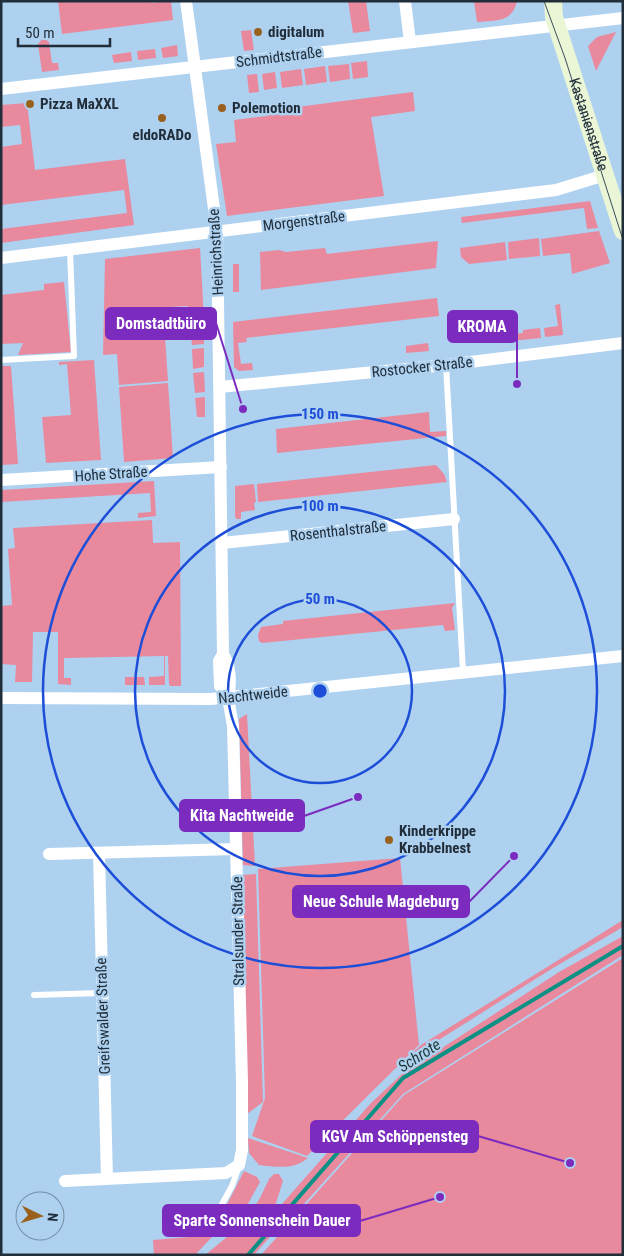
<svg xmlns="http://www.w3.org/2000/svg" width="624" height="1256" font-family="'Roboto Condensed',sans-serif">
<style>
.green{fill:#e8899e}
.lines{fill:none;stroke-linecap:round;stroke-linejoin:round}
.stream{stroke:#0b9086;stroke-width:4}
.service{stroke:#fff;stroke-width:6}
.minor{stroke:#fff;stroke-width:12}
.secondary{stroke:#eaf6d6;stroke-width:18}
.tram{stroke:#3b4c5c;stroke-width:1}
.ring{fill:none;stroke:#1d4ed8;stroke-width:2.5}
.poi-dot{fill:#99611d;stroke:#aed1f0;stroke-width:2}
.labels{text-anchor:middle;stroke-width:5;stroke-linejoin:round;paint-order:stroke}
.poi-label{font-size:15px;font-weight:bold;fill:#212e3a;stroke:#aed1f0;text-anchor:start}
.street-label{font-size:15px;fill:#212e3a;stroke:#aed1f0}
.water-label{font-size:16px;font-style:italic;fill:#1f3835;stroke:#aed1f0}
.centre{fill:#1d4ed8;stroke:#aed1f0;stroke-width:2.5}
.ring-label{font-size:15px;text-anchor:middle;font-weight:bold;fill:#1d4ed8;stroke:#aed1f0;stroke-width:5;stroke-linejoin:round;paint-order:stroke}
.leader{fill:none;stroke:#7b2cbf;stroke-width:2}
.callout-dot{fill:#7b2cbf;stroke:#aed1f0;stroke-width:2}
.callout{fill:#7b2cbf;stroke:#7b2cbf;stroke-width:2}
.callout-label{font-size:16px;text-anchor:middle;font-weight:bold;fill:#fff}
</style>
<rect width="100%" height="100%" fill="#aed1f0"/>
<g class="green">
<polygon points="58,1 151,1 151,3 171,1 173,20 62,34"/>
<polygon points="348,1 366,1 370,31 353,33"/>
<path d="M 474,1 L 517,1 C 512,23 496,20 477,22 Z"/>
<polygon points="251,30 254,50 244,51 241,31"/>
<polygon points="616,32 596,71 588,46 597,37"/>
<polygon points="43,38 49,42 52,63 58,63 59,70 42,72 38,44"/>
<polygon points="177,45 178,56 163,58 161,48"/>
<polygon points="155,49 156,58 138,60 137,51"/>
<polygon points="131,52 132,61 114,63 112,55"/>
<polygon points="367,61 368,77 353,79 351,63"/>
<polygon points="349,64 350,79 330,82 328,66"/>
<polygon points="325,66 327,82 306,85 304,69"/>
<polygon points="301,69 303,85 282,88 280,72"/>
<polygon points="275,72 277,88 264,90 262,74"/>
<polygon points="257,74 259,92 249,93 247,75"/>
<polygon points="413,92 415,111 371,117 384,196 227,216 216,144 236,142 234,120 267,116 266,111"/>
<polygon points="27,103 35,170 125,159 134,225 1,243 1,229 127,213 124,190 1,205 1,147 22,144 20,125 1,127 1,105"/>
<polygon points="590,201 598,228 587,229 584,208 462,223 461,217"/>
<polygon points="599,231 610,263 572,274 570,253 543,256 541,239"/>
<polygon points="539,238 540,256 509,259 508,242"/>
<polygon points="438,241 436,268 261,290 260,252 279,250 286,252 325,248 327,254"/>
<polygon points="505,242 507,260 469,264 461,257 460,248"/>
<polygon points="200,248 204,318 189,320 188,306 169,307 170,321 164,322 168,381 119,385 117,354 103,355 105,259"/>
<rect x="233" y="264" width="6" height="28"/>
<polygon points="64,282 71,352 18,355 23,343 1,344 1,295 44,290 44,284"/>
<polygon points="437,298 439,316 246,338 247,342 238,343 241,364 252,363 253,370 239,371 234,367 233,322"/>
<polygon points="560,304 563,335 545,337 544,328 558,326 555,305"/>
<polygon points="190,324 204,324 204,344 192,345"/>
<polygon points="540,328 541,338 511,341 511,334 523,333 523,330"/>
<polygon points="428,343 429,351 406,353 406,346"/>
<polygon points="204,348 204,367 193,369 192,349"/>
<polygon points="94,360 101,460 46,463 42,417 71,415 67,364 59,365 59,362"/>
<polygon points="1,366 11,366 18,464 1,465"/>
<polygon points="204,372 205,392 195,393 193,373"/>
<polygon points="168,383 173,458 124,462 119,387"/>
<polygon points="205,397 205,417 197,417 195,398"/>
<polygon points="429,412 430,432 446,431 446,436 277,453 276,429"/>
<polygon points="436,465 444,474 447,482 258,502 257,484"/>
<polygon points="154,481 156,516 138,518 138,513 151,512 150,493 1,502 1,490"/>
<polygon points="254,484 256,502 254,503 255,510 241,512 241,519 236,519 235,516 235,486"/>
<polygon points="152,520 153,543 180,542 181,686 170,686 169,684 168,656 165,656 165,685 149,685 149,677 164,676 164,656 64,658 64,678 71,678 71,685 58,684 58,632 33,632 32,682 15,682 16,665 1,664 1,606 12,605 8,549 15,548 13,528"/>
<polygon points="455,603 452,608 455,630 445,631 443,625 262,643 259,641 258,635 261,627 283,624 283,621"/>
<polygon points="125,677 144,677 145,685 125,685"/>
<polygon points="247,714 255,866 243,865 239,719"/>
<polygon points="400,858 419,1045 307,1156 252,1136 265,1098 258,869"/>
<polygon points="256,874 263,1102 247,1114 243,875"/>
<polygon points="623,920 623,927 553,968 426,1048 396,1069 421,1045"/>
<polygon points="623,936 623,955 403,1094 293,1216 282,1204 371,1103 402,1074 559,972"/>
<polygon points="623,958 623,1255 261,1255 404,1095"/>
<path d="M 248,1138 L 308,1158 C 294,1170 277,1167 259,1165 L 249,1153 Z"/>
<polygon points="244,1171 257,1177 260,1182 243,1213 211,1238 195,1255 154,1255 153,1240 201,1236 214,1230"/>
<polygon points="274,1174 279,1174 283,1181 276,1203 273,1207 284,1221 254,1255 205,1255 244,1223 260,1198 269,1179"/>
</g>
<g class="lines">
<polyline class="stream" points="248,1255 403,1078 623,946"/>
<g class="service">
<polyline points="1,360 74,356 70,250"/>
<polyline points="446,365 463,672"/>
<polyline points="34,995 102,993"/>
<polyline points="193,1233 209,1228 232,1186 239,1166"/>
</g>
<g class="minor">
<path d="M 186,1 L 217,231 L 223,654 C 231,666 231,684 228,698"/>
<polyline points="405,1 410,42"/>
<polyline points="1,89 623,18"/>
<polyline points="1,258 556,190 605,175"/>
<polyline points="220,387 446,365 623,343"/>
<polyline points="1,480 221,467"/>
<polyline points="222,543 454,519"/>
<polyline points="1,698 211,699 623,656"/>
<polyline points="99,853 107,1179"/>
<polyline points="49,854 236,849"/>
<polyline points="65,1181 226,1173 239,1165 242,1150 242,1082 233,726 228,698 220,686 219,661 223,654"/>
</g>
<path class="secondary" id="s1" d="M 553,1 L 554,17 L 623,231"/>
<polyline class="tram" points="544,1 565,58 623,240"/>
</g>
<g class="ring">
<circle cx="320" cy="691" r="92"/>
<circle cx="320" cy="691" r="185"/>
<circle cx="320" cy="691" r="277"/>
</g>
<g class="poi-dot">
<circle cx="258" cy="32" r="5"/>
<circle cx="30" cy="104" r="5"/>
<circle cx="222" cy="108" r="5"/>
<circle cx="162" cy="118" r="5"/>
<circle cx="389" cy="840" r="5"/>
</g>
<g class="labels">
<g class="poi-label">
<text x="268" y="37">digitalum</text>
<text x="40" y="109">Pizza MaXXL</text>
<text x="232" y="113">Polemotion</text>
<text x="162" y="140" text-anchor="middle">eldoRADo</text>
<text x="399" y="836">Kinderkrippe<tspan x="399" dy="17">Krabbelnest</tspan></text>
</g>
<g class="street-label">
<text transform="translate(279 57) rotate(-7)" y="5">Schmidtstraße</text>
<text dy="5" stroke="none"><textPath href="#s1" startOffset="129">Kastanienstraße</textPath></text>
<text transform="translate(304 221) rotate(-7)" y="5">Morgenstraße</text>
<text transform="translate(216 252) rotate(-93)" y="5">Heinrichstraße</text>
<text transform="translate(422 367) rotate(-6)" y="5">Rostocker Straße</text>
<text transform="translate(111 474) rotate(-4)" y="5">Hohe Straße</text>
<text transform="translate(338 531) rotate(-6)" y="5">Rosenthalstraße</text>
<text transform="translate(253 695) rotate(-6)" y="5">Nachtweide</text>
<text transform="translate(238 931) rotate(-91)" y="5">Stralsunder Straße</text>
<text transform="translate(103 1016) rotate(-92)" y="5">Greifswalder Straße</text>
</g>
<g class="water-label">
<text transform="translate(419 1055) rotate(-33)" y="6">Schrote</text>
</g>
</g>
<circle cx="320" cy="691" r="8" class="centre"/>
<g class="ring-label">
<text x="320" y="419">150 m</text>
<text x="320" y="511">100 m</text>
<text x="320" y="604">50 m</text>
</g>
<path class="leader" d="M243 409L216 323M517 384L517 327M358 797L304 816M514 856L469 902M570 1163L478 1136M440 1197L360 1221"/>
<g class="callout-dot">
<circle cx="243" cy="409" r="5"/>
<circle cx="517" cy="384" r="5"/>
<circle cx="358" cy="797" r="5"/>
<circle cx="514" cy="856" r="5"/>
<circle cx="570" cy="1163" r="5"/>
<circle cx="440" cy="1197" r="5"/>
</g>
<g class="callout">
<rect x="106" y="308" width="110" height="31" rx="5"/>
<rect x="448" y="311" width="69" height="31" rx="5"/>
<rect x="180" y="800" width="124" height="31" rx="5"/>
<rect x="293" y="886" width="176" height="31" rx="5"/>
<rect x="311" y="1121" width="167" height="31" rx="5"/>
<rect x="163" y="1205" width="197" height="31" rx="5"/>
</g>
<g class="callout-label">
<text x="161" y="329">Domstadtbüro</text>
<text x="482" y="332">KROMA</text>
<text x="242" y="821">Kita Nachtweide</text>
<text x="381" y="907">Neue Schule Magdeburg</text>
<text x="395" y="1142">KGV Am Schöppensteg</text>
<text x="262" y="1226">Sparte Sonnenschein Dauer</text>
</g>
<rect width="624" height="1256" fill="none" stroke="#212e3a" stroke-width="5"/>
<g transform="translate(40 1216) rotate(95)"><circle r="24" fill="#aed1f0" stroke="#7690a7"/>
<path d="M0-4L9 19L0 12L-9 19Z" fill="#99611d"/>
<text y="-8" font-size="14" font-weight="bold" text-anchor="middle" fill="#212e3a">N</text>
</g>
<path d="M18 38v8h92v-8" fill="none" stroke="#212e3a" stroke-width="2.5"/>
<text x="25" y="38" font-size="15" fill="#212e3a" stroke="#aed1f0" stroke-width="4" paint-order="stroke">50 m</text>
</svg>
